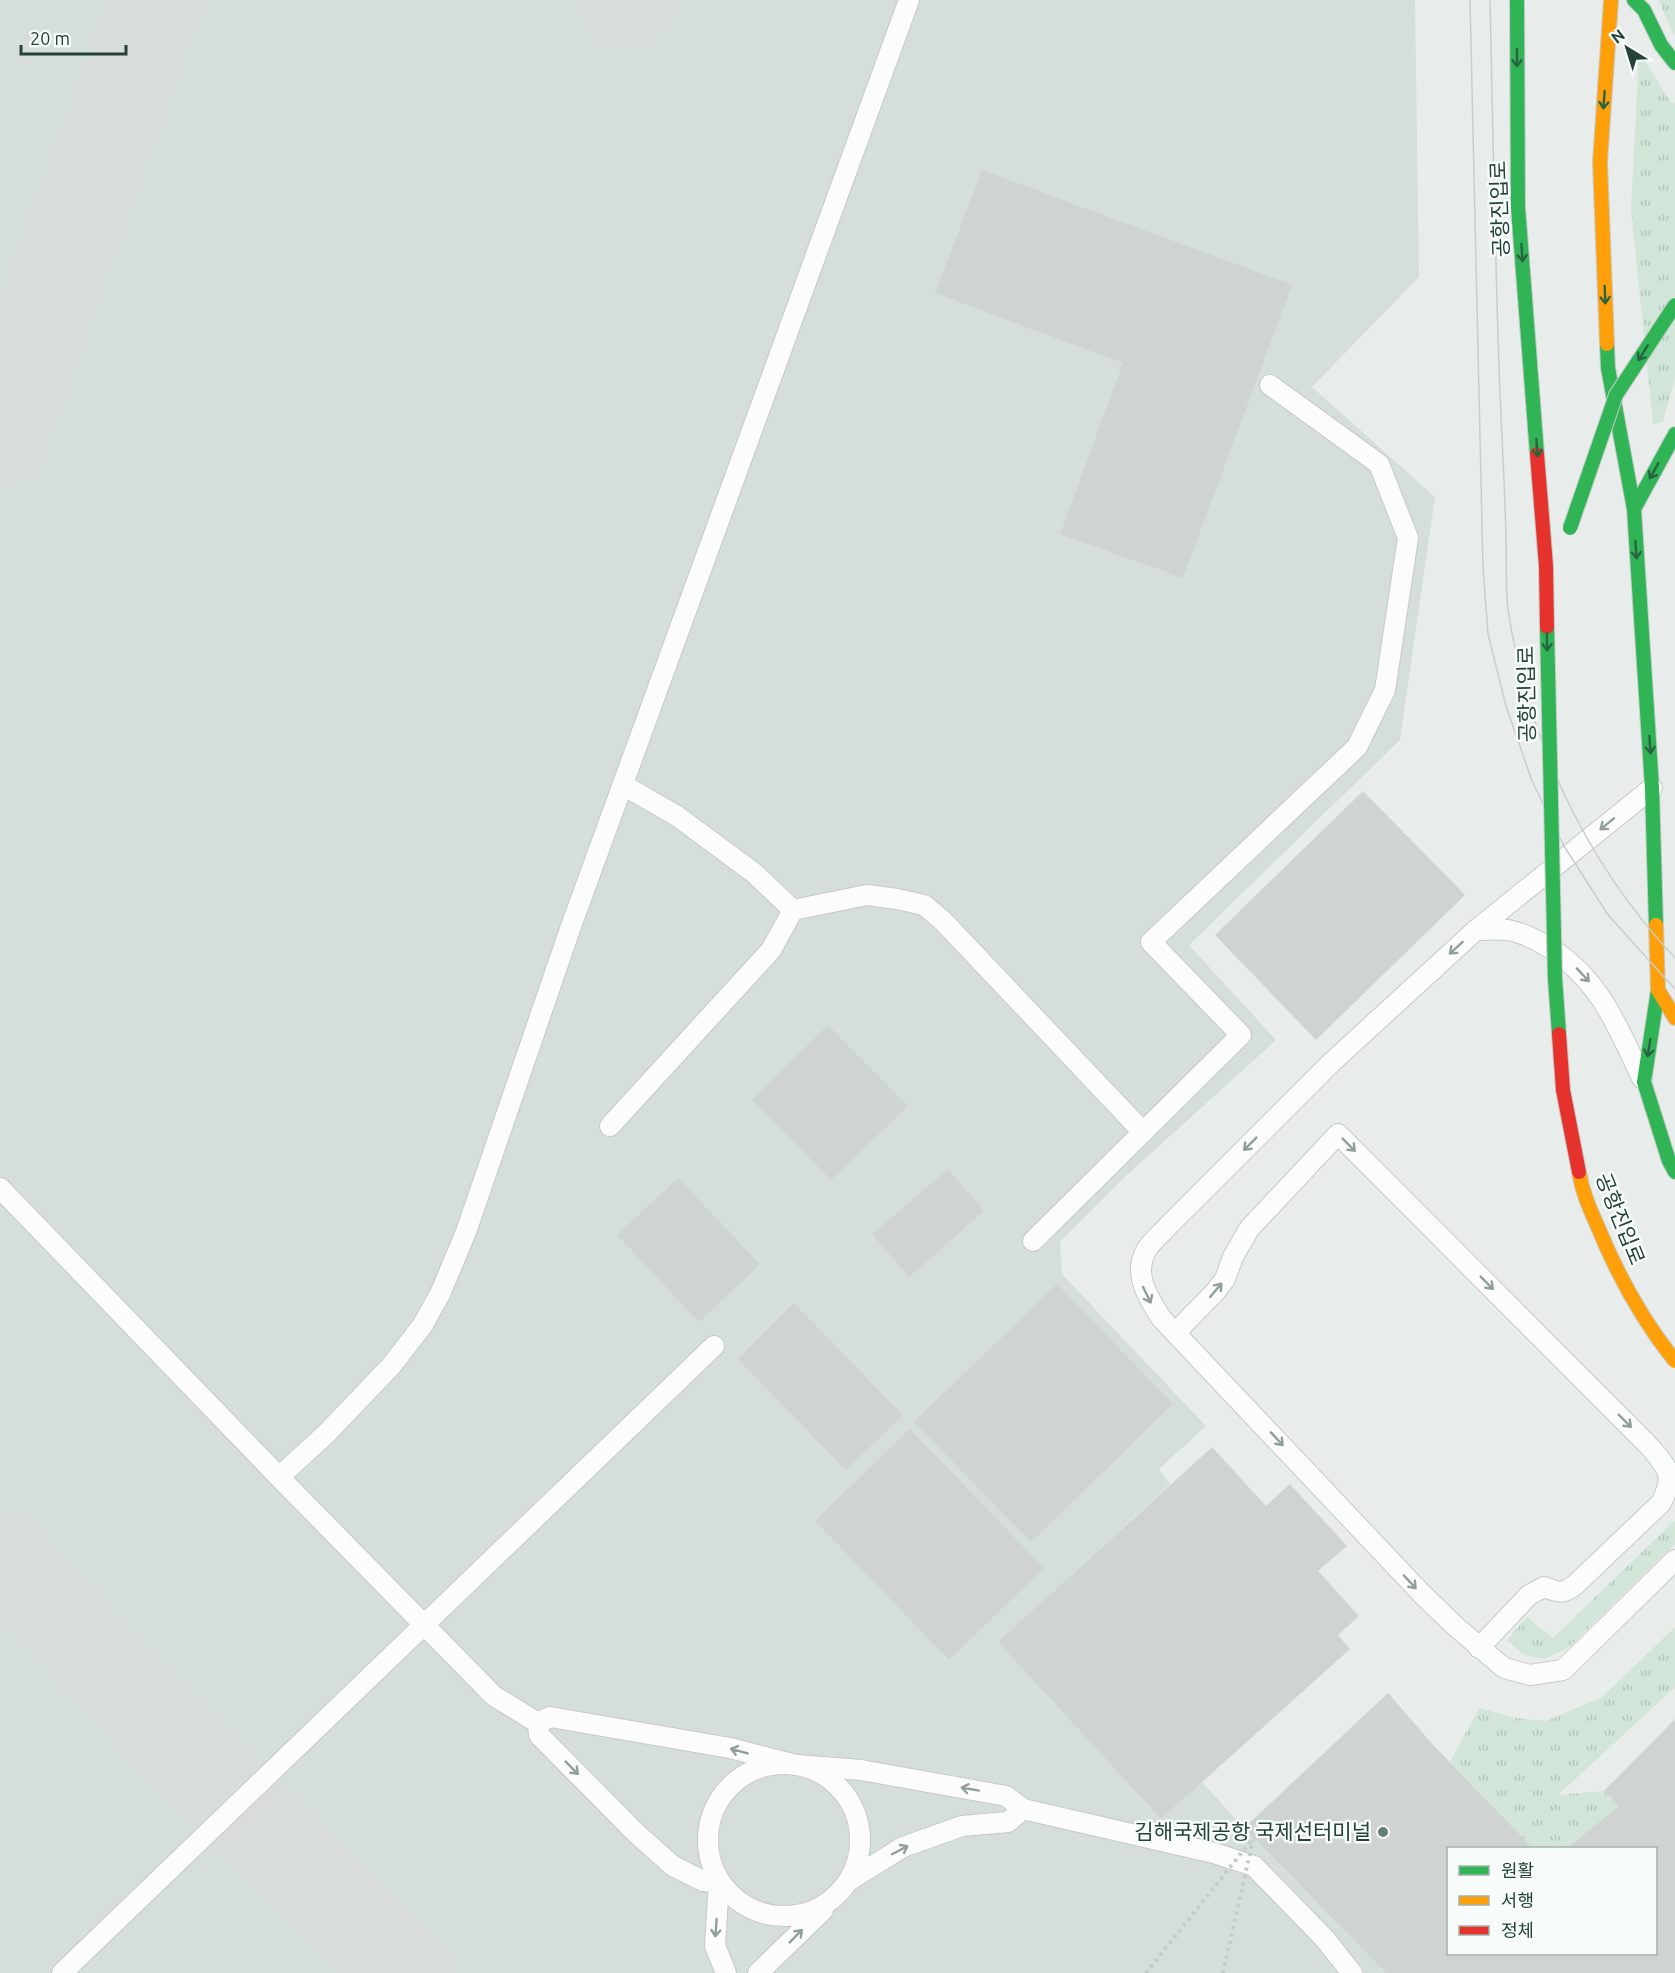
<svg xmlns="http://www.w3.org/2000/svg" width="1675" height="1973" font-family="Ubuntu,'Noto Sans KR',sans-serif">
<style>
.built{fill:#d6dedb}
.grass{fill:url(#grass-tufts)}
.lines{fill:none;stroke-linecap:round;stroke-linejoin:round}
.taxiway{stroke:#d8dddc;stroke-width:94}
.building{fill:#cfd4d2}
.lane-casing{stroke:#c5cac8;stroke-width:22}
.fast-casing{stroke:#c3cbc8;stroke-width:16}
.slow-casing{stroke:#c3cbc8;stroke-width:16}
.lane{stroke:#fcfcfc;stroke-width:20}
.fast{stroke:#30b455;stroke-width:14}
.slow{stroke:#ff9f0a;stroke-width:14}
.tram{stroke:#c9cdcc;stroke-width:1.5}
.fast-bridge-casing{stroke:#c3cbc8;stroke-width:16;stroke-linecap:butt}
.slow-bridge-casing{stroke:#c3cbc8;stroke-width:16;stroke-linecap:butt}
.jam-bridge-casing{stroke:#c3cbc8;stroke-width:16;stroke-linecap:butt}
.path-bridge{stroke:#c3ccca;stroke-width:4;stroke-dasharray:3 4.5;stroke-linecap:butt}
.fast-bridge{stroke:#30b455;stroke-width:14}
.slow-bridge{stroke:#ff9f0a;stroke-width:14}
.jam-bridge{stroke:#e5322d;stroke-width:14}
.oneway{stroke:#286442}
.oneway2{stroke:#909f9b}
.poi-dot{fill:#697e78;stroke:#f7fbf9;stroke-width:2}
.labels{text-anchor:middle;stroke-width:5;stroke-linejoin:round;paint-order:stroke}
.street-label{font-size:21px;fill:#24423a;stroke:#f7fbf9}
.poi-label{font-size:21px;fill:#24423a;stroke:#f7fbf9;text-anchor:end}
</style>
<defs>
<pattern id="grass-tufts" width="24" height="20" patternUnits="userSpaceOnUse" patternTransform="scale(1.5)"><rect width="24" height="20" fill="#d1e6d8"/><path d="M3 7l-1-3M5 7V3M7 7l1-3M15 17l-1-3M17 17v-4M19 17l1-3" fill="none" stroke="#b3c6ba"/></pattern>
</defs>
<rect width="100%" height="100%" fill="#e8edeb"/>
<polygon class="built" points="0,0 1415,0 1419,277 1312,387 1435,497 1400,740 1189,945 1276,1040 1126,1176 1060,1242 1062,1274 1206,1426 1159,1469 1170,1484 999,1642 1161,1819 1202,1782 1244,1828 1386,1973 0,1973"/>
<g class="grass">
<polygon points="1659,0 1675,0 1675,36 1671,30"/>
<polygon points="1639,52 1670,101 1675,104 1675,378 1663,422 1653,424 1631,209"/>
<polygon points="1675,1520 1675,1544 1568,1648 1544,1659 1524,1655 1507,1640 1527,1617 1553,1638"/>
<polygon points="1675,1627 1675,1687 1558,1795 1604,1791 1619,1806 1567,1848 1533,1848 1450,1762 1479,1708 1515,1718 1546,1721 1602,1697"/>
</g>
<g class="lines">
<g class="taxiway">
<polyline points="624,0 630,2"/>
<polyline points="0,441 64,258 157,0"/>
<polyline points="0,1557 154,1717 406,1973"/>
</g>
</g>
<g class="building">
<polygon points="982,170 1292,285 1183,578 1060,534 1123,363 935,293"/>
<polygon points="1363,791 1465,895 1316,1040 1215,935"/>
<polygon points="828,1025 908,1106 831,1180 752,1100"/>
<polygon points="948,1169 984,1211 909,1277 872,1234"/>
<polygon points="678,1178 760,1264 699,1322 617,1235"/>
<polygon points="1057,1284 1173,1404 1031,1542 914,1422"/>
<polygon points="794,1303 903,1415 846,1470 738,1359"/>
<polygon points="910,1429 1044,1568 949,1660 815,1521"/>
<polygon points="1212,1447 1266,1506 1290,1484 1347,1546 1318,1571 1359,1616 1338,1635 1350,1649 1161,1819 998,1642"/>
<polygon points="1388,1693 1435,1747 1533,1848 1448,1848 1448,1954 1656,1954 1656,1848 1567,1848 1619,1806 1604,1791 1675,1719 1675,1973 1386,1973 1244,1828"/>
</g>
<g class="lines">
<defs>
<g id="lane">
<polyline points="623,785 677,816 754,873 793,910"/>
<path d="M 1652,788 L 1476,930 L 1332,1062 L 1169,1225 C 1162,1233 1153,1240 1147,1249 C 1132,1274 1148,1297 1161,1318 L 1422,1594 L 1454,1625 L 1504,1668 L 1530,1675 L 1563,1670 L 1675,1560"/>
<path d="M 1476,930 C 1486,930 1498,929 1508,930 C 1524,933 1537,940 1550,948 C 1601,981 1617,1026 1642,1078"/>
<polyline points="610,1126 771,950 793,910 867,895 897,899 924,905 943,921 1143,1132"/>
<polyline points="0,1188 279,1477 494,1696 538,1723"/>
<polyline points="1033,1241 1241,1035 1151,942 1357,747 1385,690 1408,538 1379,464 1270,385"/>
<path d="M 1176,1332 L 1215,1292 L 1225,1279 L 1233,1257 L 1249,1229 L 1338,1134 L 1651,1448 C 1669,1470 1675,1476 1661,1503 L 1575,1585 C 1561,1595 1559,1592 1544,1587 L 1529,1595 L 1479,1648"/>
<polyline points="279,1477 326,1434 391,1366 422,1326 440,1294 466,1232 570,929 909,0"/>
<polyline points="538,1723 550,1717 730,1748 796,1765 861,1770 1006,1796 1023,1809 1214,1853 1254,1866 1325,1939 1352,1973"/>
<polyline points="538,1723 539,1735 636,1833 673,1866 703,1881 719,1882 715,1946 726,1973"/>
<circle cx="784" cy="1840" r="76"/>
<polyline points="850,1880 903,1847 962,1826 1008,1822 1023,1809"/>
<polyline points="62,1973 714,1346"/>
<polyline points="758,1973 823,1910"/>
</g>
<g id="fast">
<polyline points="1634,0 1644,10 1661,45 1675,63"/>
<polyline points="1607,344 1608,368 1634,509 1652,788 1656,925"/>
<polyline points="1634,509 1675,434"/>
<polyline points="1658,990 1644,1082 1669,1161 1675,1172"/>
</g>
<g id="slow">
<polyline points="1607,344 1600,162 1611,0"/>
<polyline points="1656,925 1658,990 1675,1018"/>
</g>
</defs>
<use href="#lane" class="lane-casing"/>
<use href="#fast" class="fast-casing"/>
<use href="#slow" class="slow-casing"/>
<use href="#lane" class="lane"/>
<use href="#fast" class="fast"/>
<use href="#slow" class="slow"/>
<g class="tram">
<polyline points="1470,0 1483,568 1488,634 1506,706 1532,781 1564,846 1608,915 1675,989"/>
<path d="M 1490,0 C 1493,131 1495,262 1500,393 C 1502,441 1505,490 1506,539 C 1507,562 1505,586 1508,609 C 1527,738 1586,863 1675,958"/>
</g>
<defs>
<g id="fast-bridge">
<polyline points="1517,0 1518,207 1537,454"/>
<polyline points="1570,528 1616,395 1675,305"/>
<polyline points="1547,627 1555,978 1559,1034"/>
</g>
<path id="slow-bridge" d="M 1579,1172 C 1582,1191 1589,1207 1597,1225 C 1617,1274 1642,1320 1675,1361"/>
<g id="jam-bridge">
<polyline points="1537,454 1546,566 1547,627"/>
<polyline points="1559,1034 1563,1090 1579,1172"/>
</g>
</defs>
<use href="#fast-bridge" class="fast-bridge-casing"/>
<use href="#slow-bridge" class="slow-bridge-casing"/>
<use href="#jam-bridge" class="jam-bridge-casing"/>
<g class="path-bridge">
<polyline points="1146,1973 1254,1837"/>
<polyline points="1223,1973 1253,1840"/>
</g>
<use href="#fast-bridge" class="fast-bridge"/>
<use href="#slow-bridge" class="slow-bridge"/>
<use href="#jam-bridge" class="jam-bridge"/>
</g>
<defs><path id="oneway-shaft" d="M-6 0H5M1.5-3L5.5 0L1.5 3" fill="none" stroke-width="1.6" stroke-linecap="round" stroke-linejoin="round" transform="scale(1.5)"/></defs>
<g class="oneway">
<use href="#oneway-shaft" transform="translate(1517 58) rotate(90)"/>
<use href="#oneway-shaft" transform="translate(1604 100) rotate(94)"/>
<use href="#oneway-shaft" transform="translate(1522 253) rotate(86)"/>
<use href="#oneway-shaft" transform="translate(1605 295) rotate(88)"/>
<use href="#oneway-shaft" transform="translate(1643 353) rotate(122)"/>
<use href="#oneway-shaft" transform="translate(1537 448) rotate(86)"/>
<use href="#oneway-shaft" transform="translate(1654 471) rotate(119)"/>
<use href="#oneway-shaft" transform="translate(1636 550) rotate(86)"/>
<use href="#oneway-shaft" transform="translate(1547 642) rotate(89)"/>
<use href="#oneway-shaft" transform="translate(1650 745) rotate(86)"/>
<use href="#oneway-shaft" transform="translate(1649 1048) rotate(99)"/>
</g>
<g class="oneway2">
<use href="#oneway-shaft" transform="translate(1607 824) rotate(141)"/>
<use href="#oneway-shaft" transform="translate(1456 948) rotate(138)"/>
<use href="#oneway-shaft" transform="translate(1583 975) rotate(47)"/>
<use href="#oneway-shaft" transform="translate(1250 1144) rotate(135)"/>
<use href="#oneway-shaft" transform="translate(1349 1145) rotate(45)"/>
<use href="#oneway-shaft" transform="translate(1487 1283) rotate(45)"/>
<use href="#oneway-shaft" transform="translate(1216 1290) rotate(-50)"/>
<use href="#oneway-shaft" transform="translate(1147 1295) rotate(64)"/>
<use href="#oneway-shaft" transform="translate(1625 1421) rotate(45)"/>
<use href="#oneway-shaft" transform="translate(1277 1439) rotate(47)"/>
<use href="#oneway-shaft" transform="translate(1410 1582) rotate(47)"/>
<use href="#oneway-shaft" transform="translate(739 1751) rotate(-165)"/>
<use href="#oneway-shaft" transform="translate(572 1768) rotate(45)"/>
<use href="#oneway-shaft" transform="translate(970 1789) rotate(-170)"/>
<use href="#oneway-shaft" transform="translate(900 1850) rotate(-28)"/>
<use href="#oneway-shaft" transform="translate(716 1928) rotate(94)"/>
<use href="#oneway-shaft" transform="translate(796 1936) rotate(-45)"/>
</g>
<circle class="poi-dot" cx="1383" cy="1832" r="6"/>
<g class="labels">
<g class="street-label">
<text transform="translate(1500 209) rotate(-92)" y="7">공항진입로</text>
<text transform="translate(1527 694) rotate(-91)" y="7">공항진입로</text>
<text transform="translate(1620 1219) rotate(68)" y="7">공항진입로</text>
</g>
<g class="poi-label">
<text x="1371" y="1839">김해국제공항 국제선터미널</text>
</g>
</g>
<rect x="1447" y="1847" width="210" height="108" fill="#f7fbf9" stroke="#a3b1ad" stroke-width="1.5"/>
<rect x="1459" y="1866" width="30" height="9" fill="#30b455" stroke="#a3b1ad" stroke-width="1.5"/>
<text x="1501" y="1877" font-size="18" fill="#24423a">원활</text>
<rect x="1459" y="1896" width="30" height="9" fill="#ff9f0a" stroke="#a3b1ad" stroke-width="1.5"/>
<text x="1501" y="1907" font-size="18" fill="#24423a">서행</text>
<rect x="1459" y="1926" width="30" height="9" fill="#e5322d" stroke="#a3b1ad" stroke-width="1.5"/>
<text x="1501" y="1937" font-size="18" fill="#24423a">정체</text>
<g transform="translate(1627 48) rotate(322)" stroke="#f7fbf9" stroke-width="4.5" paint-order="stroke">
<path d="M0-4.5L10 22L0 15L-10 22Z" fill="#24423a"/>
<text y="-9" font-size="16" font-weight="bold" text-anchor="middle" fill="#24423a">N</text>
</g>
<path d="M21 45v9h105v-9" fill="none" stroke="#24423a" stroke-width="3"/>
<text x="30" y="45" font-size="18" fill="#24423a" stroke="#f7fbf9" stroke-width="4.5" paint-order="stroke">20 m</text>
</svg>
